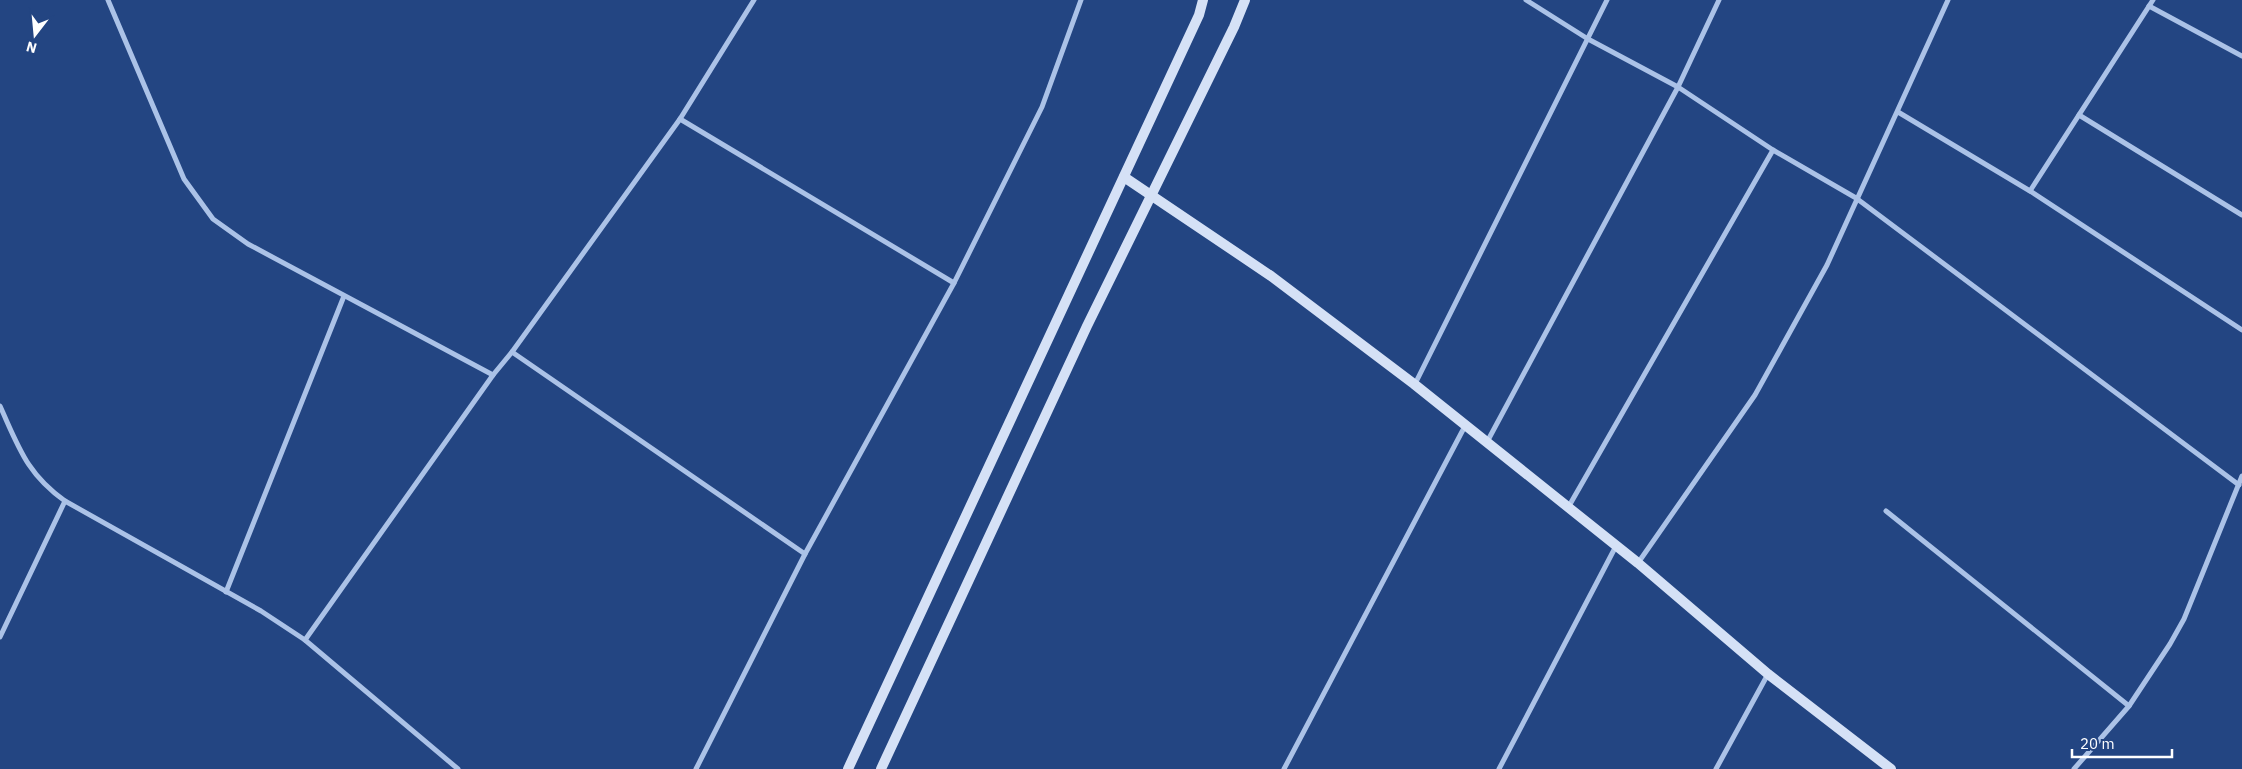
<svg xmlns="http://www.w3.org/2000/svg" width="2242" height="769" font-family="'IBM Plex Sans',sans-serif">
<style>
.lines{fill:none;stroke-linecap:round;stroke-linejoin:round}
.street{stroke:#abc2e7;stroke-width:5}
.secondary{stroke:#d5e1f6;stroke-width:10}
</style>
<rect width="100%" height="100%" fill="#234582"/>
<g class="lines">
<g class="street">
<polyline points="108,0 184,179 213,219 248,244 493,375"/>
<polyline points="1526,0 1588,39 1678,87 1773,150 1856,198 2239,485"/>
<polyline points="2149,6 2242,56"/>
<polyline points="1898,112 2030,191 2242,330"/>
<polyline points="2079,115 2242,215"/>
<polyline points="680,119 954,283"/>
<polyline points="2030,191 2153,0"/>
<polyline points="512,352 805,554"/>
<polyline points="1415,384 1607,0"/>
<path d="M 0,406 C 19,448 27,474 65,501 L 261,611 L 305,640 L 458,769"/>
<polyline points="1487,442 1678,87 1719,0"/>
<polyline points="1569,506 1773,150"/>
<polyline points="1886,511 2129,706"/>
<polyline points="1638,563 1755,395 1827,265 1948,0"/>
<polyline points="226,592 344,296"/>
<polyline points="0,637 65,501"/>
<polyline points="305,640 493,375 512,352 680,119 754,0"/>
<polyline points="696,769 805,554 954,283 1042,107 1081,0"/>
<polyline points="1284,769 1465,426"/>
<polyline points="1499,769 1616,546"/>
<polyline points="1716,769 1768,674"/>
<polyline points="2074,769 2129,706 2170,644 2184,619 2242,476"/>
</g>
<g class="secondary">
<polyline points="1124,177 1271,276 1414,384 1638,563 1768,674 1891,769"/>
<polyline points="848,769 1199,15 1203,0"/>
<polyline points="881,769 1087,326 1234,27 1245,0"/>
</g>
</g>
<g transform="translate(35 35) rotate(196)" stroke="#234582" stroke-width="4" paint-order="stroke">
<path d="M0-4L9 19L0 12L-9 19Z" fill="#ffffff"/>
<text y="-8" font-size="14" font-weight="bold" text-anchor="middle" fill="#ffffff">N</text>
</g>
<path d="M2072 749v8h100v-8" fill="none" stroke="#ffffff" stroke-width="2.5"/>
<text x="2080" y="749" font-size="15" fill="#ffffff" stroke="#234582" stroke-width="4" paint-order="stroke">20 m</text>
</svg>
